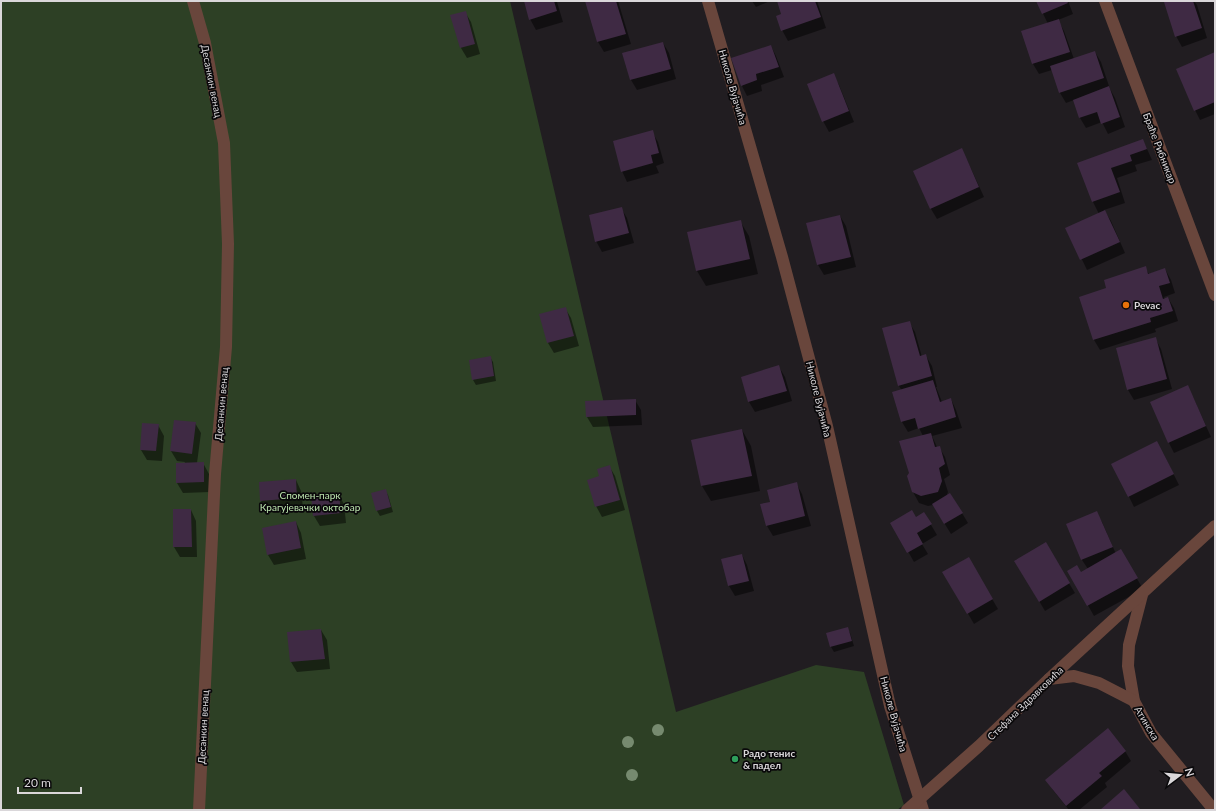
<svg xmlns="http://www.w3.org/2000/svg" width="1216" height="811" font-family="Lato,sans-serif">
<style>
.green{fill:#2d4025}
.shadow{fill:#0007}
.building{fill:#3f2a44}
.lines{fill:none;stroke-linecap:round;stroke-linejoin:round}
.minor{stroke:#69463c;stroke-width:12}
.tree{fill:#768a6f}
.food-dot{fill:#e8710a;stroke:#09080a;stroke-width:1.5}
.leisure-dot{fill:#2e9e5b;stroke:#09080a;stroke-width:1.5}
.labels{text-anchor:middle;stroke-width:3.5;stroke-linejoin:round;paint-order:stroke}
.street-label{font-size:10px;fill:#dad7da;stroke:#09080a}
.poi-label{font-size:10px;font-weight:bold;fill:#dad7da;stroke:#09080a;text-anchor:start}
.park-label{font-size:10px;fill:#bce4ae;stroke:#09080a}
</style>
<rect width="100%" height="100%" fill="#211d21"/>
<polygon class="green" points="1,1 510,1 676,712 816,665 864,672 904,805 897,810 1,810"/>
<g class="shadow">
<polygon points="525,1 560,1 557,2 563,22 536,30 530,19"/>
<polygon points="586,1 618,1 631,44 604,52 598,42"/>
<polygon points="752,1 770,1 756,7"/>
<polygon points="778,1 817,1 826,28 788,41 782,30 782,14"/>
<polygon points="1037,1 1068,1 1073,14 1058,20 1064,31 1074,59 1095,52 1101,62 1110,89 1115,98 1125,127 1108,134 1102,122 1086,128 1080,118 1074,100 1066,103 1060,93 1052,70 1039,74 1033,64 1023,32 1048,24"/>
<polygon points="1172,1 1194,1 1197,5 1207,38 1182,47 1176,36"/>
<polygon points="465,12 471,22 480,54 467,58 461,48"/>
<polygon points="663,43 669,53 676,79 637,90 631,80 624,54"/>
<polygon points="771,46 776,56 784,77 761,85 762,91 747,96 742,86"/>
<polygon points="1215,53 1215,114 1200,120 1195,110"/>
<polygon points="833,75 839,85 854,122 829,132 823,121"/>
<polygon points="652,132 658,142 664,163 656,166 659,173 627,182 622,171"/>
<polygon points="1143,141 1148,151 1152,160 1135,165 1137,171 1117,178 1125,203 1104,210 1111,221 1125,253 1087,270 1067,228 1099,214 1093,202 1079,164"/>
<polygon points="967,160 984,197 937,219 931,209 914,171"/>
<polygon points="621,208 627,218 634,243 602,252 596,241"/>
<polygon points="840,216 846,226 856,267 824,275 818,265"/>
<polygon points="740,221 749,236 758,274 706,286 697,271"/>
<polygon points="1145,268 1149,274 1165,269 1171,280 1175,293 1164,297 1165,299 1168,298 1174,308 1178,321 1155,329 1156,332 1100,350 1094,340 1081,297 1108,289"/>
<polygon points="565,308 571,318 579,346 554,353 548,343"/>
<polygon points="909,322 915,332 922,357 926,356 932,366 937,387 936,387 942,402 951,399 956,410 962,428 932,436 937,447 939,447 945,457 950,475 944,479 948,492 946,497 962,513 968,523 951,534 933,505 928,506 919,503 913,492 923,436 919,428 908,432 902,422 902,391 899,386"/>
<polygon points="1155,338 1161,349 1172,389 1134,400 1128,390"/>
<polygon points="490,357 493,362 496,381 476,385 473,380"/>
<polygon points="779,367 785,377 792,401 755,412 749,402 742,378"/>
<polygon points="1193,397 1211,437 1174,453 1169,443"/>
<polygon points="635,400 641,410 642,425 593,427 587,417"/>
<polygon points="175,421 195,423 201,433 197,463 203,463 209,474 210,492 183,493 177,483 185,462 177,461 171,451"/>
<polygon points="158,425 164,436 162,461 147,460 141,450"/>
<polygon points="742,430 751,446 760,491 711,501 702,486 692,441"/>
<polygon points="1163,453 1179,485 1134,507 1113,464"/>
<polygon points="609,466 615,476 625,510 602,517 596,506"/>
<polygon points="296,480 301,491 303,508 267,511 261,501"/>
<polygon points="796,483 802,494 811,526 773,536 767,526 772,502"/>
<polygon points="385,490 388,495 393,512 380,516 377,511 372,494"/>
<polygon points="338,494 344,504 346,523 320,526 314,516"/>
<polygon points="191,510 196,521 197,557 180,557 174,547"/>
<polygon points="1096,512 1102,522 1116,554 1121,551 1143,589 1094,616 1069,572 1081,574 1088,569 1082,560 1067,525"/>
<polygon points="924,513 937,535 922,544 928,554 914,562 892,523 916,518"/>
<polygon points="296,522 301,533 306,559 274,565 268,555"/>
<polygon points="1045,544 1075,593 1045,611 1016,562"/>
<polygon points="742,555 747,565 754,591 735,596 729,586 722,560"/>
<polygon points="968,558 998,609 974,624 944,572"/>
<polygon points="847,628 850,633 854,646 834,652 831,647 827,634"/>
<polygon points="321,630 327,640 330,669 297,672 291,662"/>
<polygon points="1125,751 1131,761 1105,783 1107,787 1079,810 1069,810 1053,790 1047,780"/>
</g>
<g class="building">
<polygon points="524,1 554,1 557,11 529,20"/>
<polygon points="585,1 616,1 626,34 597,42"/>
<polygon points="777,1 815,1 821,17 781,31 776,16 781,14"/>
<polygon points="1036,1 1067,1 1068,3 1042,14"/>
<polygon points="1169,1 1193,1 1202,28 1175,37 1164,2"/>
<polygon points="466,11 475,44 460,48 450,15"/>
<polygon points="1059,19 1070,52 1032,64 1021,31"/>
<polygon points="663,42 671,69 630,80 622,53"/>
<polygon points="771,45 779,67 756,74 757,80 741,86 731,58"/>
<polygon points="1095,51 1104,78 1059,93 1050,66"/>
<polygon points="1215,52 1215,102 1194,111 1176,69"/>
<polygon points="834,73 849,111 822,122 807,84"/>
<polygon points="1109,86 1120,117 1101,124 1097,112 1079,118 1073,100"/>
<polygon points="653,130 659,153 651,155 653,163 621,172 613,141"/>
<polygon points="1143,139 1147,149 1130,155 1132,161 1111,168 1120,192 1092,202 1077,163"/>
<polygon points="962,148 979,187 930,209 913,171"/>
<polygon points="622,207 629,233 595,242 589,215"/>
<polygon points="1105,210 1120,242 1080,260 1065,228"/>
<polygon points="840,215 851,257 817,265 806,223"/>
<polygon points="741,220 750,259 696,271 687,232"/>
<polygon points="1146,266 1148,274 1165,268 1170,283 1159,286 1163,299 1168,297 1173,311 1150,318 1151,322 1093,340 1079,297 1106,288 1104,280"/>
<polygon points="566,307 574,336 547,343 539,314"/>
<polygon points="910,321 920,356 926,354 932,376 898,386 882,328"/>
<polygon points="1156,337 1167,379 1127,390 1116,348"/>
<polygon points="491,356 494,376 472,380 469,360"/>
<polygon points="779,365 787,391 748,402 741,377"/>
<polygon points="933,380 940,402 951,398 956,417 918,429 915,418 901,422 892,392"/>
<polygon points="1188,385 1206,426 1168,443 1150,402"/>
<polygon points="636,399 636,415 586,417 585,401"/>
<polygon points="174,420 196,422 192,454 170,451"/>
<polygon points="142,423 159,424 156,451 140,450"/>
<polygon points="742,429 752,476 701,486 691,440"/>
<polygon points="931,433 935,447 940,446 945,464 939,468 942,481 938,492 921,496 912,492 907,476 909,473 899,441"/>
<polygon points="1157,441 1174,474 1128,497 1111,464"/>
<polygon points="204,462 204,482 176,483 176,463"/>
<polygon points="610,465 620,500 595,507 587,480 599,476 597,469"/>
<polygon points="296,479 297,498 260,501 259,482"/>
<polygon points="797,482 805,516 766,526 760,504 770,502 767,490"/>
<polygon points="386,489 391,507 376,511 371,493"/>
<polygon points="339,493 341,513 313,516 311,495"/>
<polygon points="950,493 963,513 944,524 932,504"/>
<polygon points="173,509 191,509 192,547 173,547"/>
<polygon points="912,510 916,517 924,512 932,524 917,533 923,544 907,553 890,523"/>
<polygon points="1097,511 1113,547 1081,560 1066,524"/>
<polygon points="296,521 301,548 267,555 262,528"/>
<polygon points="1046,542 1070,583 1039,602 1014,561"/>
<polygon points="1121,549 1138,578 1087,606 1067,571 1077,565 1081,572"/>
<polygon points="742,554 749,581 728,586 721,559"/>
<polygon points="969,557 993,599 967,614 942,572"/>
<polygon points="848,627 852,641 830,647 826,633"/>
<polygon points="321,629 325,659 290,662 287,632"/>
<polygon points="1108,728 1126,751 1099,773 1102,776 1066,806 1045,780"/>
<polygon points="1124,789 1140,809 1139,810 1100,810"/>
</g>
<g class="lines">
<g class="minor">
<polyline points="193,1 205,43 224,143 228,244 226,347 215,474 199,810"/>
<polyline points="708,1 782,257 827,426 890,706 923,810"/>
<polyline points="1105,1 1215,295"/>
<polyline points="1142,595 1129,645 1128,666 1134,701 1151,733 1214,810"/>
<polyline points="1049,679 1074,676 1099,683 1134,701"/>
<polyline points="907,810 979,746 1049,679 1215,526"/>
</g>
</g>
<g class="tree">
<circle cx="658" cy="730" r="6"/>
<circle cx="628" cy="742" r="6"/>
<circle cx="632" cy="775" r="6"/>
</g>
<circle class="food-dot" cx="1126" cy="305" r="4"/>
<circle class="leisure-dot" cx="735" cy="759" r="4"/>
<g class="labels">
<g class="street-label">
<text transform="translate(212 81) rotate(79)" y="4">Десанкин венац</text>
<text transform="translate(733 87) rotate(74)" y="4">Николе Вујачића</text>
<text transform="translate(1160 148) rotate(69)" y="4">Браће Рибникар</text>
<text transform="translate(819 399) rotate(76)" y="4">Николе Вујачића</text>
<text transform="translate(221 404) rotate(-85)" y="4">Десанкин венац</text>
<text transform="translate(1025 703) rotate(-44)" y="4">Стефана Здравковића</text>
<text transform="translate(894 714) rotate(75)" y="4">Николе Вујачића</text>
<text transform="translate(1147 723) rotate(59)" y="4">Атинска</text>
<text transform="translate(203 727) rotate(-87)" y="4">Десанкин венац</text>
</g>
<g class="poi-label">
<text x="1134" y="309">Pevac</text>
<text x="743" y="757">Радо тенис<tspan x="743" dy="12">&amp; падел</tspan></text>
</g>
<g class="park-label">
<text x="310" y="499">Спомен-парк<tspan x="310" dy="12">Крагујевачки октобар</tspan></text>
</g>
</g>
<rect width="1216" height="811" fill="none" stroke="#dad7da" stroke-width="4"/>
<g transform="translate(1180 775) rotate(74)" stroke="#09080a" stroke-width="3" paint-order="stroke">
<path d="M0-3L7 15L0 10L-7 15Z" fill="#dad7da"/>
<text y="-6" font-size="11" font-weight="bold" text-anchor="middle" fill="#dad7da">N</text>
</g>
<path d="M18 787v6h63v-6" fill="none" stroke="#dad7da" stroke-width="2"/>
<text x="24" y="787" font-size="12" fill="#dad7da" stroke="#09080a" stroke-width="3" paint-order="stroke">20 m</text>
</svg>
